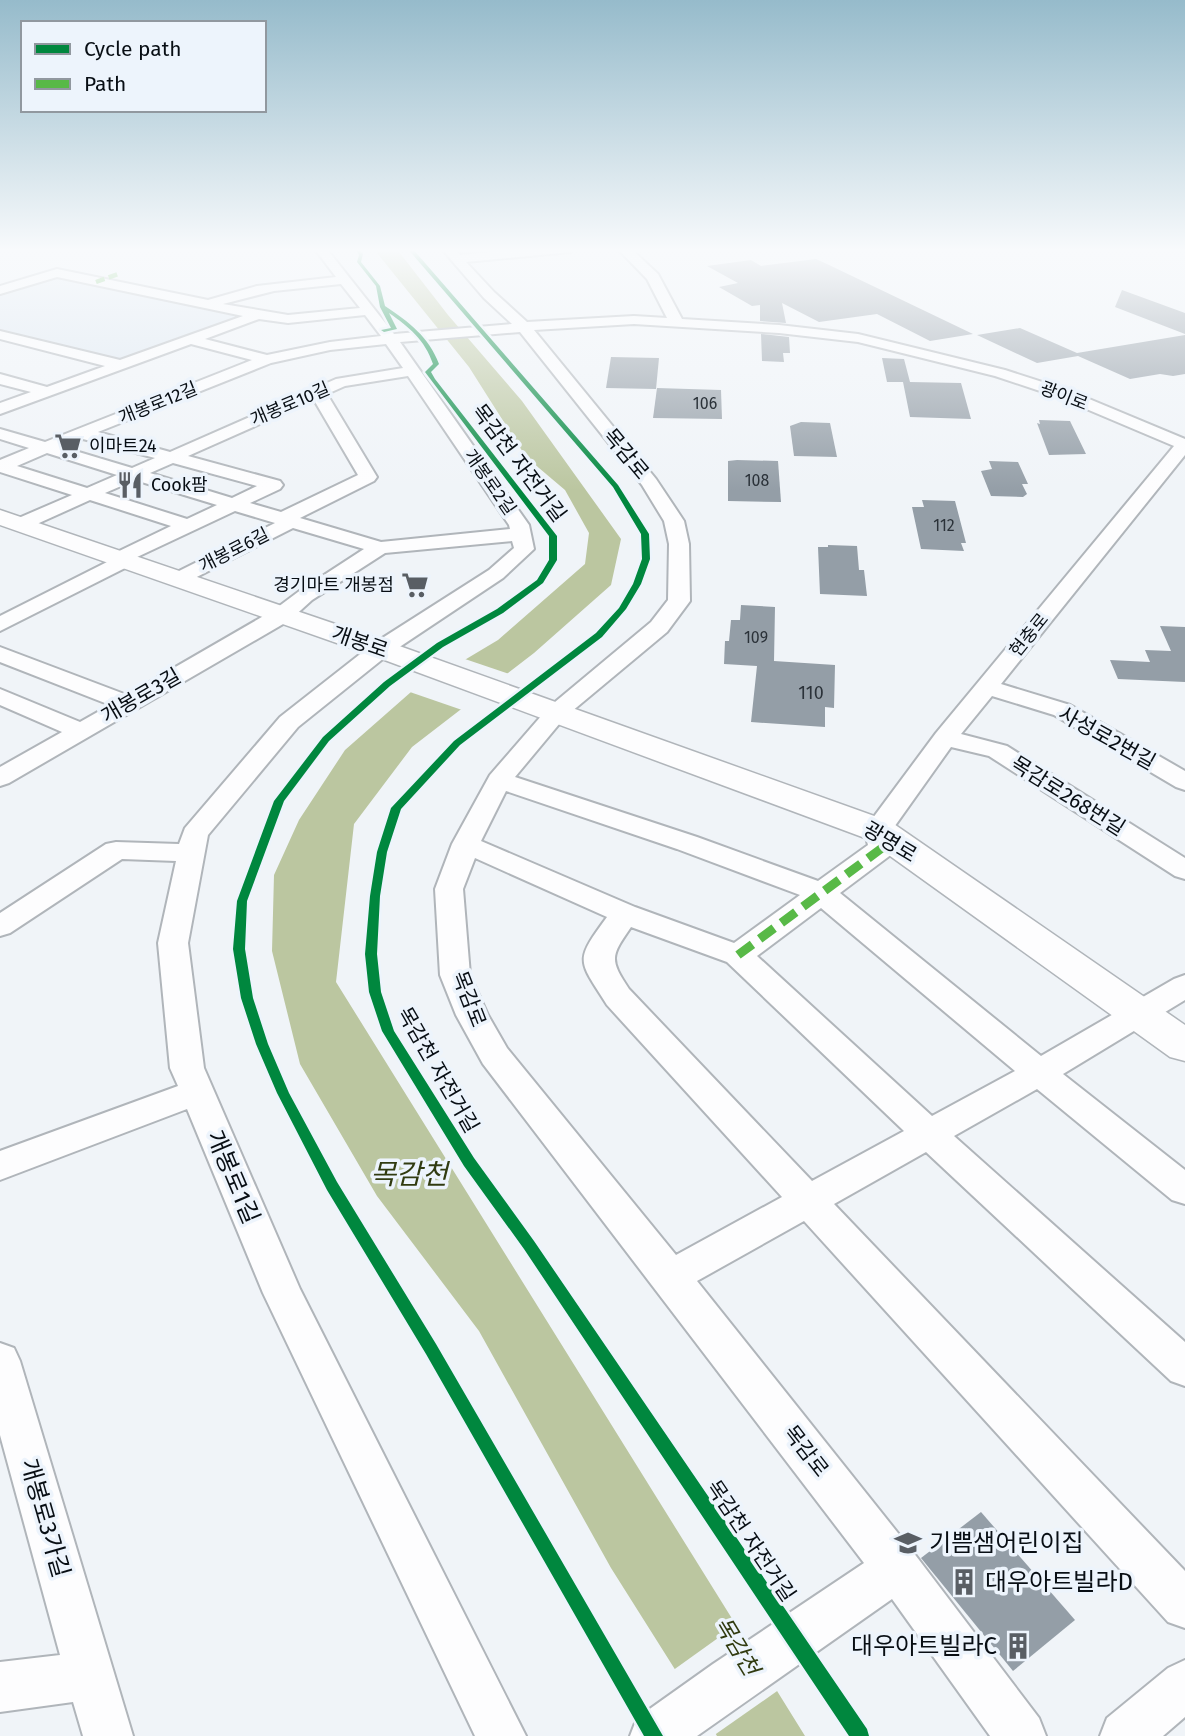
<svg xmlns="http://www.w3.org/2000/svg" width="1185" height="1736" font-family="'Fira Sans','Noto Sans KR',sans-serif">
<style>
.built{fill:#dde7f1}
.water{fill:#bbc6a0}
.pier{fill:#f0f4f8}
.building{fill:#949ea7}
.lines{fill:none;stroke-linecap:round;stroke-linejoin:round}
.minor-casing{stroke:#b0b5ba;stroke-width:4}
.major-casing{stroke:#b0b5ba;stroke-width:3}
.minor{fill:#fdfdfe;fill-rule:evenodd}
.major{fill:#fdfdfe;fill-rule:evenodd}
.quiet-far1{stroke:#58b947;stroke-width:4.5;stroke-dasharray:9 4.5;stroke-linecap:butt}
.quiet{stroke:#58b947;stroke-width:9;stroke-dasharray:18 9;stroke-linecap:butt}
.cycleway-casing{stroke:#edf4fc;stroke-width:5}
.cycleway{fill:#00873e;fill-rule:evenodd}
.labels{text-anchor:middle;stroke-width:7;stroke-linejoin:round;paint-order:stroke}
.far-number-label{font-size:16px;fill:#2b3239}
.far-street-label{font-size:18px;fill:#080e14;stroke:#edf4fc}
.far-poi-label{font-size:18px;fill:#080e14;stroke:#edf4fc;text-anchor:start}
.number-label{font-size:18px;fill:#2b3239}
.street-label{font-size:21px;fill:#080e14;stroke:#edf4fc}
.water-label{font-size:23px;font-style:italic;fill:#313b10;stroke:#edf4fc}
.near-street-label{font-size:24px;fill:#080e14;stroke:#edf4fc}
.near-poi-label{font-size:24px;fill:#080e14;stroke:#edf4fc;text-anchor:start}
.near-water-label{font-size:28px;font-style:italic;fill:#313b10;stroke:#edf4fc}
</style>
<rect width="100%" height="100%" fill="#f0f4f8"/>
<polygon class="built" points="57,273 258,315 121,365 0,335 0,290"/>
<polygon class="water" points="373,248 396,248 448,315 522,401 621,539 611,585 534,653 412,747 354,824 336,982 805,1736 717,1736 611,1568 479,1331 377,1196 300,1064 272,951 274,875 299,820 345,750 411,692 498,640 585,564 589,533 565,490 526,457 469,367"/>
<g class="pier">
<polygon points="462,658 512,675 465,711 407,691"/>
<polygon points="739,1623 780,1689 713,1736 672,1671"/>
</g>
<g class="building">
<polygon points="816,259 827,264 973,334 930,341 877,314 819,322 782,303 786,323 760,321 760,305 752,306 719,287 738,283 707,266 751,260 761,266"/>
<polygon points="1122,290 1185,313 1185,334 1115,307"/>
<polygon points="1020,328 1077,353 1185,335 1185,374 1173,376 1160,374 1130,379 1078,356 1037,363 977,335"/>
<polygon points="761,334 789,337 790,353 783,353 784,362 762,361"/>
<polygon points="611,357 659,358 656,389 606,388"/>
<polygon points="882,358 904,359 910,382 961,383 971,419 910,417 903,382 887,382"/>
<polygon points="657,388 721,390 722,419 653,418"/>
<polygon points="1039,420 1070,421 1086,454 1049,455 1037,423 1040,424"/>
<polygon points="801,422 830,423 837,457 794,456 790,426"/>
<polygon points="737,460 778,461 781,502 728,501 728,461"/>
<polygon points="989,461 1018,462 1028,484 1022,484 1027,494 1023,497 991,496 981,471 992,469"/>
<polygon points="922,500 955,501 966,543 961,543 964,551 921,549 912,507 924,507"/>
<polygon points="828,545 857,546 859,570 864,570 867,596 820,594 818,547 828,547"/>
<polygon points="741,605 775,607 774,661 835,665 834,708 825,707 825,727 751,722 757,666 724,664 725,641 729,641 731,620 740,620"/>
<polygon points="1160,626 1185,627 1185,682 1118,679 1110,660 1150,662 1145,650 1171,651"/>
<polygon points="981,1512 1075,1620 1013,1671 921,1558"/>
</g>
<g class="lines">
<defs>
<g id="minor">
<path d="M 314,248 L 326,248 L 394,334 L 512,324 L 484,298 L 441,248 L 454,248 L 460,255 L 531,248 L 577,248 L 571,252 L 466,262 L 494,292 L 527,322 L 634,316 L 667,318 L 647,279 L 617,248 L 630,248 L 658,274 L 682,319 L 779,325 L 858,334 L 1005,370 L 1070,391 L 1185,439 L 1185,455 L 1001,684 L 1070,705 L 1185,771 L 1185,790 L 1176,787 L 1054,715 L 992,696 L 961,734 L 1007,746 L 1185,858 L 1185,879 L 1175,876 L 989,756 L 951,747 L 892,830 L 896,848 L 892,854 L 840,893 L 1041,1056 L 1174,979 L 1185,975 L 1185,1000 L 1063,1074 L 1185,1170 L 1185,1204 L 1172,1200 L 1037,1089 L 954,1136 L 1185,1342 L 1185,1386 L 1171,1381 L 926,1152 L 834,1204 L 1185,1571 L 1185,1628 L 1168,1622 L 804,1221 L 697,1281 L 913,1552 L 1039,1718 L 1046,1736 L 990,1736 L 892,1599 L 697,1736 L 630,1736 L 637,1718 L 713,1664 L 864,1563 L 483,1064 L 456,1015 L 440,975 L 435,889 L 452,844 L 490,775 L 549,707 L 651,622 L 668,600 L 669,544 L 664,521 L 642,485 L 520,332 L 400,342 L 529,525 L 534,549 L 503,578 L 389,654 L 298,727 L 208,835 L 188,943 L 204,1068 L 300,1289 L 526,1736 L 475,1736 L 263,1293 L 187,1109 L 0,1180 L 0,1151 L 178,1086 L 170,1068 L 158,943 L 176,861 L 122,859 L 10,933 L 0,936 L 0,913 L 106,844 L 116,842 L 179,844 L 185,828 L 280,717 L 373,644 L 489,570 L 514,548 L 512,541 L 385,553 L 312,600 L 290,620 L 9,783 L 0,786 L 0,767 L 62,732 L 0,705 L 0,689 L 80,722 L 110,705 L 0,662 L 0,647 L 127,695 L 274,610 L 298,592 L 364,549 L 293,528 L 185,583 L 171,583 L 168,579 L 171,575 L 275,523 L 235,511 L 135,558 L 133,564 L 0,631 L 0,616 L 111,560 L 113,554 L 171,526 L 90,500 L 28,528 L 14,528 L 11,524 L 14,520 L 72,495 L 0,472 L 0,460 L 29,448 L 0,439 L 0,429 L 45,442 L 252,360 L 191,344 L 0,414 L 0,403 L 31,392 L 0,384 L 0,374 L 47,387 L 105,366 L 0,339 L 0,331 L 120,360 L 243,316 L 57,277 L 0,294 L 0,286 L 57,269 L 208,300 L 257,286 L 336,277 ZM 341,284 L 360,308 L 288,315 L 223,304 L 274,291 ZM 365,315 L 381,336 L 330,342 L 267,355 L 205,339 L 259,319 L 288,323 ZM 634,324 L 779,333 L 858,342 L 995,376 L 1058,397 L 1174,446 L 936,733 L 864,830 L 868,845 L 818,881 L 697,837 L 515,777 L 565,717 L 667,632 L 690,601 L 689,544 L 684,521 L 656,479 L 534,330 ZM 386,344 L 403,368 L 336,379 L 170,452 L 98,432 L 271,363 L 330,350 ZM 408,376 L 509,525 L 510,529 L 381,542 L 300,518 L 374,481 L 377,477 L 327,394 L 345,386 ZM 314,400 L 358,475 L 281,512 L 250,503 L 280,489 L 283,485 L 280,481 L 188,456 ZM 83,439 L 155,458 L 132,468 L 62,447 ZM 47,453 L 117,475 L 87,488 L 17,466 ZM 173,463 L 257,486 L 232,498 L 150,473 ZM 135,480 L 217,505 L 187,519 L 105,493 ZM 506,791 L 677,849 L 800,895 L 734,943 L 635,907 L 481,841 ZM 475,858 L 607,917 C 574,962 578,959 607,1005 L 782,1197 L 676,1255 L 507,1048 L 488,1015 L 470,975 L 463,889 ZM 821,908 L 1015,1071 L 932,1116 L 757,956 ZM 631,927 L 727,962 L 904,1131 L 812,1181 L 629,989 C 609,959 611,956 631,927 Z"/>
<polygon points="0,1343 14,1348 20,1361 133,1736 83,1736 73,1702 0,1712 0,1662 60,1655 0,1435"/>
<polygon points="1185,1660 1185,1717 1163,1736 1100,1736 1107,1718 1168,1668"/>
</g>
<polygon id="major" points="0,510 391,643 891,822 1185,1025 1185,1061 1170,1057 865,838 371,655 0,525"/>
</defs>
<use href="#minor" class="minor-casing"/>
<use href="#major" class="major-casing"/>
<use href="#minor" class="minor"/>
<use href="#major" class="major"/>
<polyline class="quiet-far1" points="96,282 118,274"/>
<polyline class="quiet" points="738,955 882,848 878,830"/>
<defs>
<g id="cycleway">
<path d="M 354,248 L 358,248 L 363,254 L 361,262 L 380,286 L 385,306 C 409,322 429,337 439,364 L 431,372 L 435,379 L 557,536 L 557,560 L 543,583 L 503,613 L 443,647 L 390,686 L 329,741 L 284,801 L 247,901 L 245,949 L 253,998 L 268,1044 L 289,1093 L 337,1182 L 436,1344 L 663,1736 L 644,1736 L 426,1354 L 327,1190 L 277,1093 L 256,1044 L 241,998 L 233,949 L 237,901 L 274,801 L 323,737 L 384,682 L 437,643 L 497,609 L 537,580 L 549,560 L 549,536 L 425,372 L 433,364 C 425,340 409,327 389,313 L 397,329 L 384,332 L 381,330 L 391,328 L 380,307 L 376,286 L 357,262 L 359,255 Z"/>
<polygon points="407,248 412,248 618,485 649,534 650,559 641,584 626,609 602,637 460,745 401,809 387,852 380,896 377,954 381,992 394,1031 474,1158 534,1241 867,1729 869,1736 849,1736 524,1249 464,1166 382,1031 369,992 365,954 370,896 377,852 391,808 454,741 596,633 619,608 633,584 642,559 641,534 613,487"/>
</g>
</defs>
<use href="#cycleway" class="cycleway-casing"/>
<use href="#cycleway" class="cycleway"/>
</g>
<linearGradient id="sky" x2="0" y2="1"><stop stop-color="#96bbcb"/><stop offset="0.51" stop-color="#f8fafc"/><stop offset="1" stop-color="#f8fafc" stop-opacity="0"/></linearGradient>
<rect width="1185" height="491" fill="url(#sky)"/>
<defs>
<symbol id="supermarket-bare" viewBox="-9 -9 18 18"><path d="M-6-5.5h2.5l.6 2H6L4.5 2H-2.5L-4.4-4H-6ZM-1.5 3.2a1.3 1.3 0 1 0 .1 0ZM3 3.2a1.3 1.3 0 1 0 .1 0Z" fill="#595e64" stroke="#edf4fc" stroke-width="2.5" paint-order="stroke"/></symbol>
<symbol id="restaurant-bare" viewBox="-9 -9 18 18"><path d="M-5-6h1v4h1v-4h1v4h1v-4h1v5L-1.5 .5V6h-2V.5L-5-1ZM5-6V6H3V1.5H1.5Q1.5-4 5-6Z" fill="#595e64" stroke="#edf4fc" stroke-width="2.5" paint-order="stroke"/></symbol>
<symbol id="school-bare" viewBox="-9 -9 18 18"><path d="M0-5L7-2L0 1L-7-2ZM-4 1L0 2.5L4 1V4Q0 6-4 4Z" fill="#595e64" stroke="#edf4fc" stroke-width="2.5" paint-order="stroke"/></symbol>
<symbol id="building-bare" viewBox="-9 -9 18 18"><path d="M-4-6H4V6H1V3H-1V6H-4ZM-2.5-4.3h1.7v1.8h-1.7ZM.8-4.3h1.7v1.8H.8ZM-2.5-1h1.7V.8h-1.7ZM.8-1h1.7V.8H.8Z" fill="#595e64" stroke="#edf4fc" stroke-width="2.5" paint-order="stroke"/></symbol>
</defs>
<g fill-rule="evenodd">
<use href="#supermarket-bare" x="49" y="427" width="38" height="38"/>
<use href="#restaurant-bare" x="111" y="466" width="38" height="38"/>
<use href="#supermarket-bare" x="396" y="566" width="38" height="38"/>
<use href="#school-bare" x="889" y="1524" width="38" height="38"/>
<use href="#building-bare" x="945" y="1563" width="38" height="38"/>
<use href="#building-bare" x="999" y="1627" width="38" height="38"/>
</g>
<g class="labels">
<g class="far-number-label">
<text x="705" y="409">106</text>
<text x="757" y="486">108</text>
<text x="944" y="531">112</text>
<text x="756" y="643">109</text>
</g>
<g class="far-street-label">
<text transform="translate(1064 396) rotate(21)" y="6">광이로</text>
<text transform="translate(158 403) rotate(-22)" y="6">개봉로12길</text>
<text transform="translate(290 404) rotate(-23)" y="6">개봉로10길</text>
<text transform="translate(490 482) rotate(55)" y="6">개봉로2길</text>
<text transform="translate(234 550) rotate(-27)" y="6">개봉로6길</text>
<text transform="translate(1029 635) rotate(-51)" y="6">현충로</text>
</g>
<g class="far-poi-label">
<text x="89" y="452">이마트24</text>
<text x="151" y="491">Cook팜</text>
<text x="394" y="591" text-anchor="end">경기마트 개봉점</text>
</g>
<g class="number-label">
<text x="811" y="699">110</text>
</g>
<g class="street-label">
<text transform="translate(626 454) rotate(50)" y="7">목감로</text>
<text transform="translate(519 463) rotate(53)" y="7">목감천 자전거길</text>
<text transform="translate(360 642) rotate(19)" y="7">개봉로</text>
<text transform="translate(141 696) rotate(-30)" y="7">개봉로3길</text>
<text transform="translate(1107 738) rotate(29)" y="7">사성로2번길</text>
<text transform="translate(1068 796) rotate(32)" y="7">목감로268번길</text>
<text transform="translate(890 842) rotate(31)" y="7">광명로</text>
<text transform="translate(469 999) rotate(69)" y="7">목감로</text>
<text transform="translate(438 1070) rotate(60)" y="7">목감천 자전거길</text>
<text transform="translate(806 1451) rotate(52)" y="7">목감로</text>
<text transform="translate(751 1541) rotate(56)" y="7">목감천 자전거길</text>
</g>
<g class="water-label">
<text transform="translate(737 1646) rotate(59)" y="8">목감천</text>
</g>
<g class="near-street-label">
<text transform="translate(233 1177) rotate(67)" y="8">개봉로1길</text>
<text transform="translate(45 1518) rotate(74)" y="8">개봉로3가길</text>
</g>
<g class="near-poi-label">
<text x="929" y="1551">기쁨샘어린이집</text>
<text x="985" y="1590">대우아트빌라D</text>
<text x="997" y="1654" text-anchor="end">대우아트빌라C</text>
</g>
<g class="near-water-label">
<text x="409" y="1184">목감천</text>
</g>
</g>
<rect x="21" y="21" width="245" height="91" fill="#edf4fc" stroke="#91989f" stroke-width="2"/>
<rect x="35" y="44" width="35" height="10" fill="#00873e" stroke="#91989f" stroke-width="2"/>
<text x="84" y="56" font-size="21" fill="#080e14">Cycle path</text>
<rect x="35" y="79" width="35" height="10" fill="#58b947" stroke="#91989f" stroke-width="2"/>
<text x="84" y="91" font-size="21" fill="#080e14">Path</text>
</svg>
